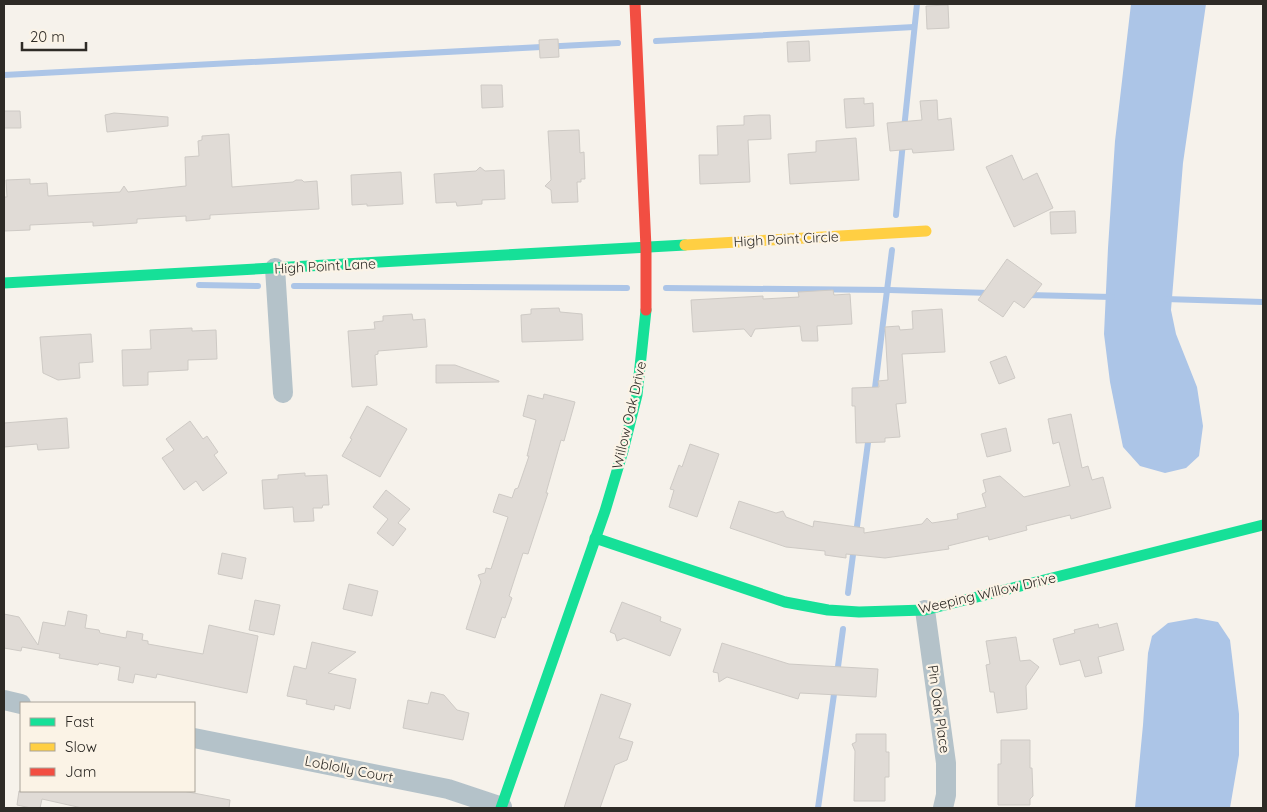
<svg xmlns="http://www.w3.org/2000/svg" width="1267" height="812" font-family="Quicksand,sans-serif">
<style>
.water{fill:#acc5e7}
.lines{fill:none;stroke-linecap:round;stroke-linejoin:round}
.stream{stroke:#acc5e7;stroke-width:6}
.building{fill:#e0dbd6;stroke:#cecac5}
.street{stroke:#b4c2c9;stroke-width:20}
.fast{stroke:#16e098;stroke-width:11}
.slow{stroke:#ffcf43;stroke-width:11}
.jam{stroke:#f24e42;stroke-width:11}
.labels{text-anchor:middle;stroke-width:4.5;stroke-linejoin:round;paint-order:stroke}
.street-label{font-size:14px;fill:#2e2b26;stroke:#fbf3e6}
</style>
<rect width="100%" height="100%" fill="#f6f2eb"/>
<g class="water">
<polygon points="1131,4 1206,4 1183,163 1171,310 1176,334 1197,387 1203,426 1199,456 1186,468 1165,473 1140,466 1123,447 1110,382 1104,334 1108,248 1115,141"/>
<polygon points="1196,618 1218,622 1230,640 1239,714 1239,755 1230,808 1135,808 1143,725 1148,653 1152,636 1168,623"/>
</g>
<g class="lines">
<g class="stream">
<polyline points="656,41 914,27"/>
<polyline points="4,75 618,43"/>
<polyline points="904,129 917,4"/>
<polyline points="896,215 903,142"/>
<polyline points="199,285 258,286"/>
<polyline points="294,286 627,288"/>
<polyline points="666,288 889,290 990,293"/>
<polyline points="1027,295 1112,297"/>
<polyline points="1165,299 1263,302"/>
<polyline points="874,396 892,250"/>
<polyline points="856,534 869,435"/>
<polyline points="848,593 854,547"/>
<polyline points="837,674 843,629"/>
<polyline points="818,808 835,687"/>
</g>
</g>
<g class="building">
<polygon points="948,5 949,28 927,29 926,6"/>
<polygon points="558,39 559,57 540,58 539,40"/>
<polygon points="809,41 810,61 788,62 787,42"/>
<polygon points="481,85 502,85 503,107 482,108"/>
<polygon points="864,98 864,104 873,103 874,126 846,128 844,99"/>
<polygon points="937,100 938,120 951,118 954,150 913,153 912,149 890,151 887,123 922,120 920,101"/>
<polygon points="4,111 20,111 21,128 4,128"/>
<polygon points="114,113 168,117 168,126 107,132 105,115"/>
<polygon points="760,115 770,115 771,139 748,140 750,182 700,184 699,155 718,155 717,126 744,125 744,116"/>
<polygon points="579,130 580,153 584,152 585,179 581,179 581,182 577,182 578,202 552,203 551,190 545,186 551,180 548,131"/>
<polygon points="229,134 232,187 293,182 296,180 302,180 304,182 317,181 319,209 210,215 210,219 186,221 186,216 137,219 137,223 93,226 93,222 30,225 30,230 4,231 4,197 7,197 6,180 30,179 30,184 47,183 48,196 120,192 124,186 128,192 186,186 185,157 199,156 198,141 202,140 202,136"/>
<polygon points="856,138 859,180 790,184 788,154 816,152 816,141"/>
<polygon points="1012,155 1023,180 1037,173 1053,208 1014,227 986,167"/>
<polygon points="480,167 485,171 504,170 505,199 482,200 482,204 457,206 456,202 436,203 434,174 476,171"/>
<polygon points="401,172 403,204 367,206 367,204 352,205 351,175"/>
<polygon points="1075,211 1076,233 1051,234 1050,212"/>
<polygon points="1007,259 1042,284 1024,308 1014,301 1003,317 978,300"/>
<polygon points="833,290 834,295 850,294 852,324 817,326 818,341 802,341 800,326 755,329 751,337 744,329 693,332 691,300 763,296 763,299 799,297 798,292"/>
<polygon points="559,308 560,312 582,314 583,340 522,342 521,315 531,314 531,309"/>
<polygon points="942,309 945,352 902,354 906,403 896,404 900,437 885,438 885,442 856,443 855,406 852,406 852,388 879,387 878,381 888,380 885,327 899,326 900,330 913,329 912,311"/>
<polygon points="412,314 413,320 425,319 427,347 378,351 378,354 375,355 377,385 352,387 348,331 375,329 374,322 383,321 383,316"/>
<polygon points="192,328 192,331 216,330 217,359 188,360 188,370 148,372 148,385 123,386 122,350 151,349 150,330"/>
<polygon points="91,334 93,362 79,363 80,378 58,380 43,373 40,337"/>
<polygon points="1006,356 1015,378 999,384 990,362"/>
<polygon points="436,365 455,365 499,381 499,382 436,383"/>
<polygon points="544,394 575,402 564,441 561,440 546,493 548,493 528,554 523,553 509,596 512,598 505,618 502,617 495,638 466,629 481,582 478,575 485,573 486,568 491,569 508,517 493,512 499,494 512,498 515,489 518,488 529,456 527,456 536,420 523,416 528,395 543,399"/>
<polygon points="367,406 407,429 380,477 342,456 352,439 350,438"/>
<polygon points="1071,414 1082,468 1088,466 1092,480 1103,477 1111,508 1071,519 1070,515 1026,526 1027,530 989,540 988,536 948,546 949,549 885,558 846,554 846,558 825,555 825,551 786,547 730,528 739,501 776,513 783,511 786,517 813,527 814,521 864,528 864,533 922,524 927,518 932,523 958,519 957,514 986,507 982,494 986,492 983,480 1000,476 1024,497 1070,486 1059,442 1053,444 1048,419"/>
<polygon points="67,418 69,448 38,450 37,444 4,447 4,423"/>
<polygon points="190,421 203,439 207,436 218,452 214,455 227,473 203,491 196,481 184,490 162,458 174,450 166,439"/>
<polygon points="1006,428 1011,451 987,457 981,434"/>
<polygon points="690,444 719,454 697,517 669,507 674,490 670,489 679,465 682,467"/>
<polygon points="305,473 305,476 327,475 329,505 323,505 322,508 313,508 314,521 294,522 293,507 264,509 262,480 278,479 278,475"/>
<polygon points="386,490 410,509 398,523 406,529 393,546 377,533 388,519 373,507"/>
<polygon points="222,553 246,558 242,579 218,574"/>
<polygon points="349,584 378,591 372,616 343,609"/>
<polygon points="255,600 280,605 274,635 249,630"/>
<polygon points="622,602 661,617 660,621 681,629 670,656 624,638 617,641 615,634 610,632"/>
<polygon points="68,611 87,615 85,628 99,630 100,633 126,638 127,631 143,634 142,640 148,641 148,644 203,654 209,625 258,636 247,693 157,674 156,678 135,674 133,683 118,680 120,667 99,663 98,665 59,658 60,654 22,647 21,651 4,648 4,614 19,617 38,645 43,622 65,626"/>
<polygon points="1117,623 1124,650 1098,657 1102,673 1085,677 1080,660 1060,665 1053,639 1075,633 1074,630 1098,624 1099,628"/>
<polygon points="1016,637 1020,661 1030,660 1039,667 1026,686 1027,709 997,713 994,692 990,692 986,665 990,664 986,641"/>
<polygon points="312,642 356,652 328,673 356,679 350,709 335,705 334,710 306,704 307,700 287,696 294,666 306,669"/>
<polygon points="722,643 789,664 878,669 876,697 800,693 798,699 727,677 719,682 718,673 713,672"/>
<polygon points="431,692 444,695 457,710 469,713 463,740 403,728 408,700 428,704"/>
<polygon points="601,694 631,704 619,738 633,742 627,760 615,765 600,808 564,808"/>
<polygon points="856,734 886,734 886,752 889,752 889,777 885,777 885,801 854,801 855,751 852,744 856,742"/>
<polygon points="1001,740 1030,740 1030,768 1032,768 1033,796 1030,799 1030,805 998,805 998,764 1001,764"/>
<polygon points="19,791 183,791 230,800 229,808 82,808 42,799 40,808 31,808 17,805"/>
</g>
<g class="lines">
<g class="street">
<polyline points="275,268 283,393"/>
<polyline points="925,610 946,763 946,795 943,808"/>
<polyline points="4,700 21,704"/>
<polyline points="194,738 448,789 502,807"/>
</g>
<g class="fast">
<polyline points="4,283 685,245"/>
<polyline points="595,538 785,602 828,610 859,612 925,610 1263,525"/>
<polyline points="501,808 605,511 623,451 637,395 646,310"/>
</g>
<polyline class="slow" points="685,245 926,231"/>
<polyline class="jam" points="635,4 646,248 646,310"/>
</g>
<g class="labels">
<g class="street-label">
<text transform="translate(786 239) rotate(-3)" y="5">High Point Circle</text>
<text transform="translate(325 266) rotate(-3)" y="5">High Point Lane</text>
<text transform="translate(629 415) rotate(-77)" y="5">Willow Oak Drive</text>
<text transform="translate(987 593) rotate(-13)" y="5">Weeping Willow Drive</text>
<text transform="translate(939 709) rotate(82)" y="5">Pin Oak Place</text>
<text transform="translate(349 769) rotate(11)" y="5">Loblolly Court</text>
</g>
</g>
<rect width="1267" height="812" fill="none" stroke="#2e2b26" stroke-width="10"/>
<rect x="20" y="702" width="175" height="90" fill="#fbf3e6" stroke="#a9a399"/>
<rect x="30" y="718" width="25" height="8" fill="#16e098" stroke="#a9a399"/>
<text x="65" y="727" font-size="15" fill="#2e2b26">Fast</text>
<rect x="30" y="743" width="25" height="8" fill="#ffcf43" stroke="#a9a399"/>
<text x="65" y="752" font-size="15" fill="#2e2b26">Slow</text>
<rect x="30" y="768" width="25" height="8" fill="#f24e42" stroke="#a9a399"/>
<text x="65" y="777" font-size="15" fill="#2e2b26">Jam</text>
<path d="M22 42v8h64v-8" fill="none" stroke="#2e2b26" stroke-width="2.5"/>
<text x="30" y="42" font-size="15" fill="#2e2b26" stroke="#fbf3e6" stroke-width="4" paint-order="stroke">20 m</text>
</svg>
